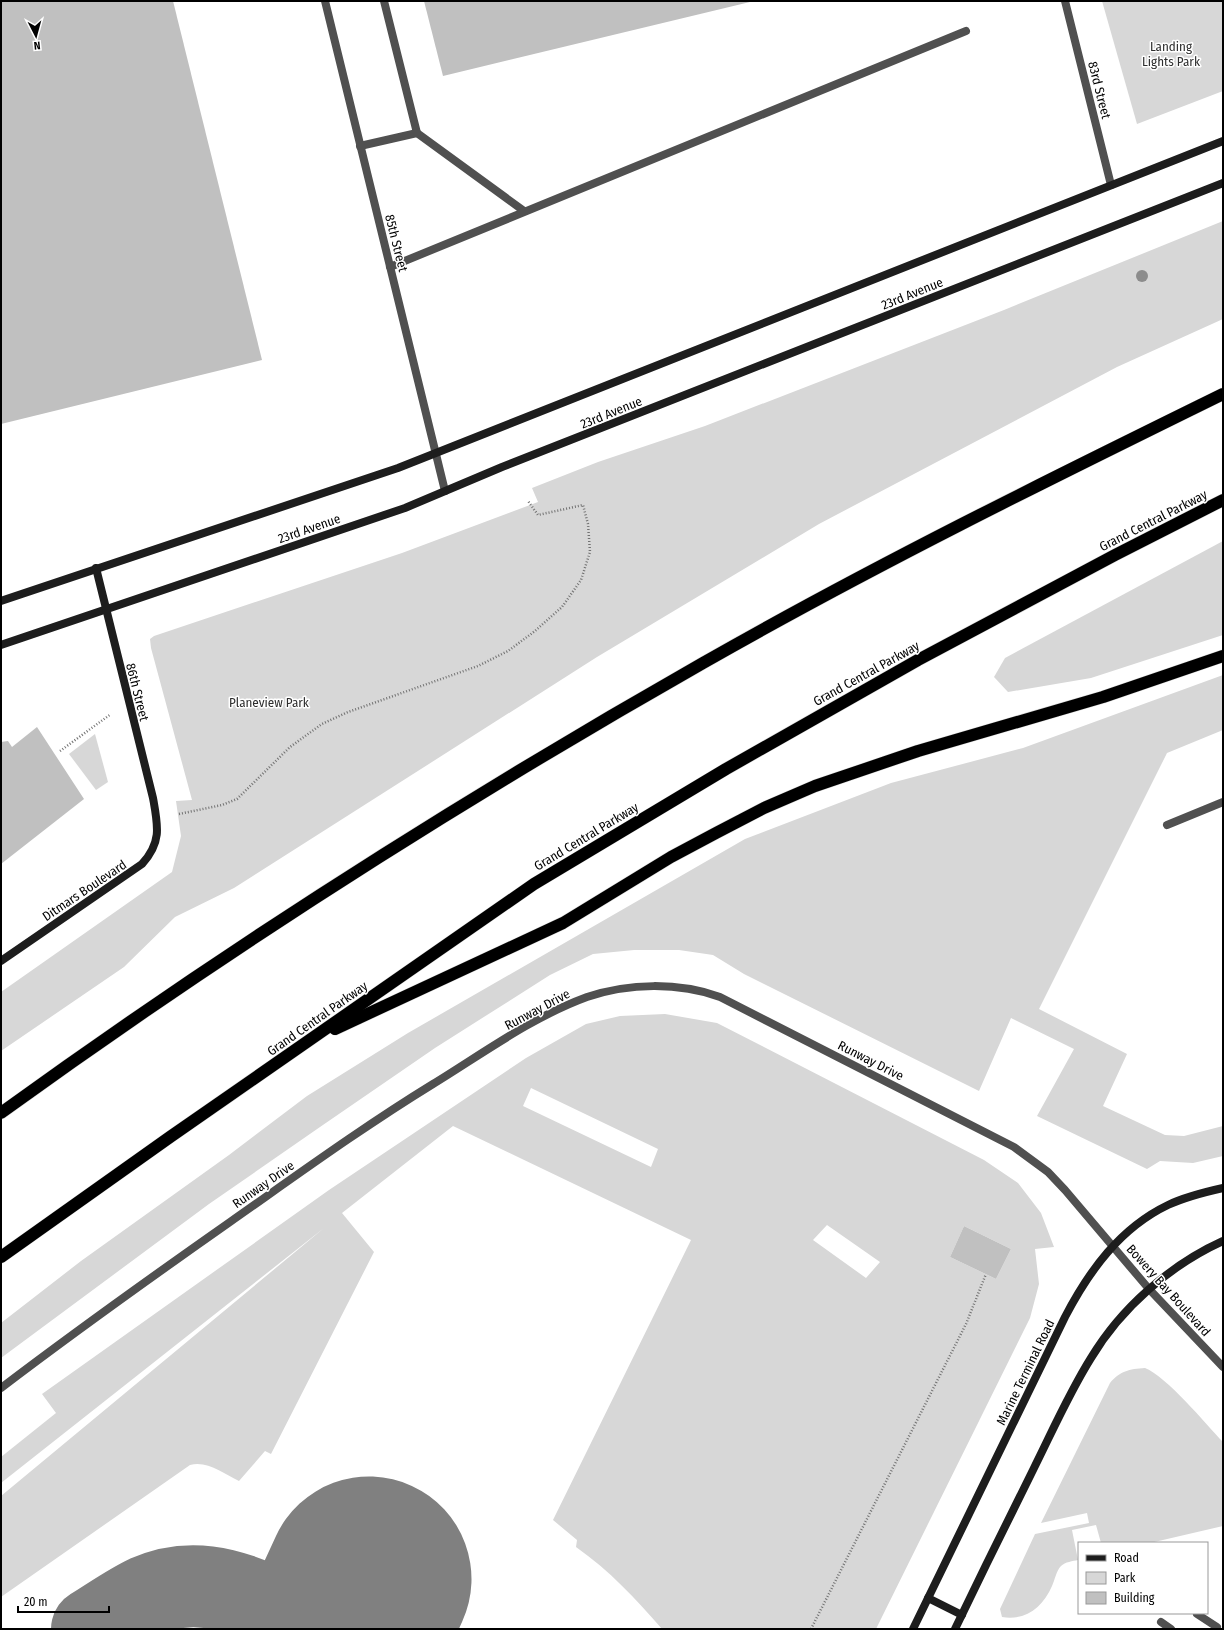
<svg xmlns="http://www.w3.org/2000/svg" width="1224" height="1630" font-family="'Fira Sans Condensed',sans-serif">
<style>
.green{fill:#d7d7d7;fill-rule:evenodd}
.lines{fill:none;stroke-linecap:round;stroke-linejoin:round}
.taxiway{stroke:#808080;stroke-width:82}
.runway{stroke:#808080;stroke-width:205}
.building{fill:#c0c0c0}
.highway-casing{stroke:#dbdbdb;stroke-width:13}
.path{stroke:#727272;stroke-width:2.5;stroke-dasharray:1 2;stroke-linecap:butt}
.lane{stroke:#505050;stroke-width:8}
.street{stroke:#505050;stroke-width:8}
.secondary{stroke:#1d1d1d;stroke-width:8}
.highway{stroke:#000;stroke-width:12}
.tree{fill:#8c8c8c}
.labels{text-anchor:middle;stroke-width:3;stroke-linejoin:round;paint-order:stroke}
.park-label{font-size:13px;fill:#2e2e2e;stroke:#fff}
.street-label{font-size:13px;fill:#000;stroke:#fff}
</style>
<rect width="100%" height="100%" fill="#fff"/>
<g class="green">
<polygon points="1102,1 1223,1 1223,91 1137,124"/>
<polygon points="1223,221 1223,319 1117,367 819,524 597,657 234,888 175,917 124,967 1,1051 1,992 172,872 181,836 176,801 192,800 151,648 150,639 154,636 402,553 538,502 532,488 598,462 705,426 1004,310"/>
<polygon points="1223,541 1223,635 1091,678 1008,692 994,677 1005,658"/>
<polygon points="1223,675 1223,730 1167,753 1039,1009 1127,1054 1103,1106 1165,1135 1184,1136 1223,1126 1223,1156 1193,1163 1160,1161 1147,1169 1037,1116 1074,1049 1011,1018 979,1091 744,974 713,955 679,950 634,950 593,954 550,975 435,1048 320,1127 209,1204 1,1358 1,1323 81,1261 229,1155 307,1096 408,1033 745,839 891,783 1023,748"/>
<polygon points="95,734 108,782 96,790 69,754"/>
<path d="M 665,1014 L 717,1023 L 984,1160 L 1018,1183 L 1041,1213 L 1054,1247 L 1035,1249 L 1039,1284 L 1030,1318 L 876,1629 L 662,1629 C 635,1598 610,1571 576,1547 L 577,1540 L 553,1520 L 691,1240 L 453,1126 L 342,1213 L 374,1252 L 271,1454 L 265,1451 L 239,1481 C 224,1474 207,1460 190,1465 L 1,1597 L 1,1496 L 324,1228 L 1,1483 L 1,1457 L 56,1413 L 42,1394 L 329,1190 L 526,1058 L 586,1024 L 620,1016 ZM 531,1088 L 658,1149 L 651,1167 L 523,1106 ZM 827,1225 L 880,1262 L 866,1278 L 813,1240 ZM 964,1226 L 1011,1249 L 996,1279 L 950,1257 Z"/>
<path d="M 1145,1368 C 1167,1377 1205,1423 1223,1442 L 1223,1526 L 1150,1543 L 1101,1543 L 1096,1525 L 1072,1530 L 1078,1560 C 1073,1561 1065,1562 1061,1566 C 1056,1571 1055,1580 1052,1586 C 1043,1607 1026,1621 1002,1617 L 1000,1609 L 1035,1534 L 1089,1523 L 1087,1513 L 1041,1523 L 1110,1383 C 1120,1371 1129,1369 1145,1368 Z"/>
</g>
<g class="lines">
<path class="taxiway" d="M 92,1629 C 110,1618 128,1605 147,1596 C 208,1569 261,1603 315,1629"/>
<polyline class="runway" points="346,1629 369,1579"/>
</g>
<g class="building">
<polygon points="1,1 173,1 262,360 1,424"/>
<polygon points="424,1 750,1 750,2 443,76"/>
<polygon points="37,727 84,799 1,864 1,742 8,741 12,747"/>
<polygon points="964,1226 1011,1249 996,1279 950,1257"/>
</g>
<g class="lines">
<defs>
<g id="highway">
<polyline points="335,1029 563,923 671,857 716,833 764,808 815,786 918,751 1103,697 1223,656"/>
<path d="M 1,1113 C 226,950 462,800 703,663 C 873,566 1048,480 1223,394"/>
<polyline points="1,1257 170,1137 534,884 726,769 918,660 1115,555 1223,500"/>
</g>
</defs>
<use href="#highway" class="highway-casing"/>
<g class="path">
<polyline points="60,751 111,714"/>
<polyline points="179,814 222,805 237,799 290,747 322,724 348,712 478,666 508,651 535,631 562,607 581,580 590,552 588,524 583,505 538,515 528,501"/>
<polyline points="811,1629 966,1324 986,1274"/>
</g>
<g class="lane">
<polyline points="417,133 524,211"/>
<polyline points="360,146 417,133 384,1"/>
<polyline points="390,267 966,31"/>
<polyline points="1167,825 1223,802"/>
<polyline points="1197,1614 1217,1627"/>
<polyline points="1161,1622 1171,1629"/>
</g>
<g class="street">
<polyline points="325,1 445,491"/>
<polyline points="1065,1 1111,185"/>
<path d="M 1,1388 C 76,1331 153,1276 230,1222 C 297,1175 363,1127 433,1084 C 482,1054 532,1017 587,997 C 629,983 678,982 720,997 L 1014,1147 L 1048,1172 L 1065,1190 L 1149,1289 L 1223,1367"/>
</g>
<g class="secondary">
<polyline points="1,601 398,468 1223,141"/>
<polyline points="1,645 405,508 502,467 1223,183"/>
<path d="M 1,961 L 142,864 C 162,842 158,826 153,798 L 96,568"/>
<polyline points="928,1598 962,1615"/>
<path d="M 913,1629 L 1065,1317 C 1089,1271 1120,1228 1168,1205 C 1185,1197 1205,1192 1223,1188"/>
<path d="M 955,1629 C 981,1575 1007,1522 1034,1468 C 1052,1432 1069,1393 1091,1358 C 1121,1308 1170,1265 1223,1241"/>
</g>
<use href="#highway" class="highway"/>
</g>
<circle class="tree" cx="1142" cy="276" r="6"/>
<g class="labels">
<g class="park-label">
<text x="1171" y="51">Landing<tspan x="1171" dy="15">Lights Park</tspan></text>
<text x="269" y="707">Planeview Park</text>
</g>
<g class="street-label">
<text transform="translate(1100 90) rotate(76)" y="5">83rd Street</text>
<text transform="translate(397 243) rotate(76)" y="5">85th Street</text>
<text transform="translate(912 293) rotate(-22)" y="5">23rd Avenue</text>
<text transform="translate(611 412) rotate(-22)" y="5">23rd Avenue</text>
<text transform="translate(1153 520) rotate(-27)" y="5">Grand Central Parkway</text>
<text transform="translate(309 528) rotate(-19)" y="5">23rd Avenue</text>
<text transform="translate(866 673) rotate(-29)" y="5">Grand Central Parkway</text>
<text transform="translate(138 692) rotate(76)" y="5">86th Street</text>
<text transform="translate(586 836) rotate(-31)" y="5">Grand Central Parkway</text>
<text transform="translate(84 890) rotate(-34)" y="5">Ditmars Boulevard</text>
<text transform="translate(537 1009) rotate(-28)" y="5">Runway Drive</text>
<text transform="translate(317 1018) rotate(-35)" y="5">Grand Central Parkway</text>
<text transform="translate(871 1060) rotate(27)" y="5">Runway Drive</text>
<text transform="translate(263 1184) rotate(-35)" y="5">Runway Drive</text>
<text transform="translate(1169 1290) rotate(48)" y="5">Bowery Bay Boulevard</text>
<text transform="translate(1025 1372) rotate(-64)" y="5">Marine Terminal Road</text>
</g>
</g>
<rect width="1224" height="1630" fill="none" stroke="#000000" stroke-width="4"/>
<rect x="1078" y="1542" width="130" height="72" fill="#ffffff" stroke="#999999"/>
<rect x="1086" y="1555" width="20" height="6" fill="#1d1d1d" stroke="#999999"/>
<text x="1114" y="1562" font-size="12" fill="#000000">Road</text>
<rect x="1086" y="1572" width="20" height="12" fill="#d7d7d7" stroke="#999999"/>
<text x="1114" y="1582" font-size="12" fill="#000000">Park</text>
<rect x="1086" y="1592" width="20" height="12" fill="#c0c0c0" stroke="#999999"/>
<text x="1114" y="1602" font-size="12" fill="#000000">Building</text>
<g transform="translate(36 36) rotate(174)" stroke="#ffffff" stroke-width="3" paint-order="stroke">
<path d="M0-3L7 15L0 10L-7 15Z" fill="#000000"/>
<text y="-6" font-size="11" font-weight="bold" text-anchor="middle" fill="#000000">N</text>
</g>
<path d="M18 1606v6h91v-6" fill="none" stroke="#000000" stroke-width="2"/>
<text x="24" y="1606" font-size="12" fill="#000000" stroke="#ffffff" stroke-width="3" paint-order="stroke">20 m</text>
</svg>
